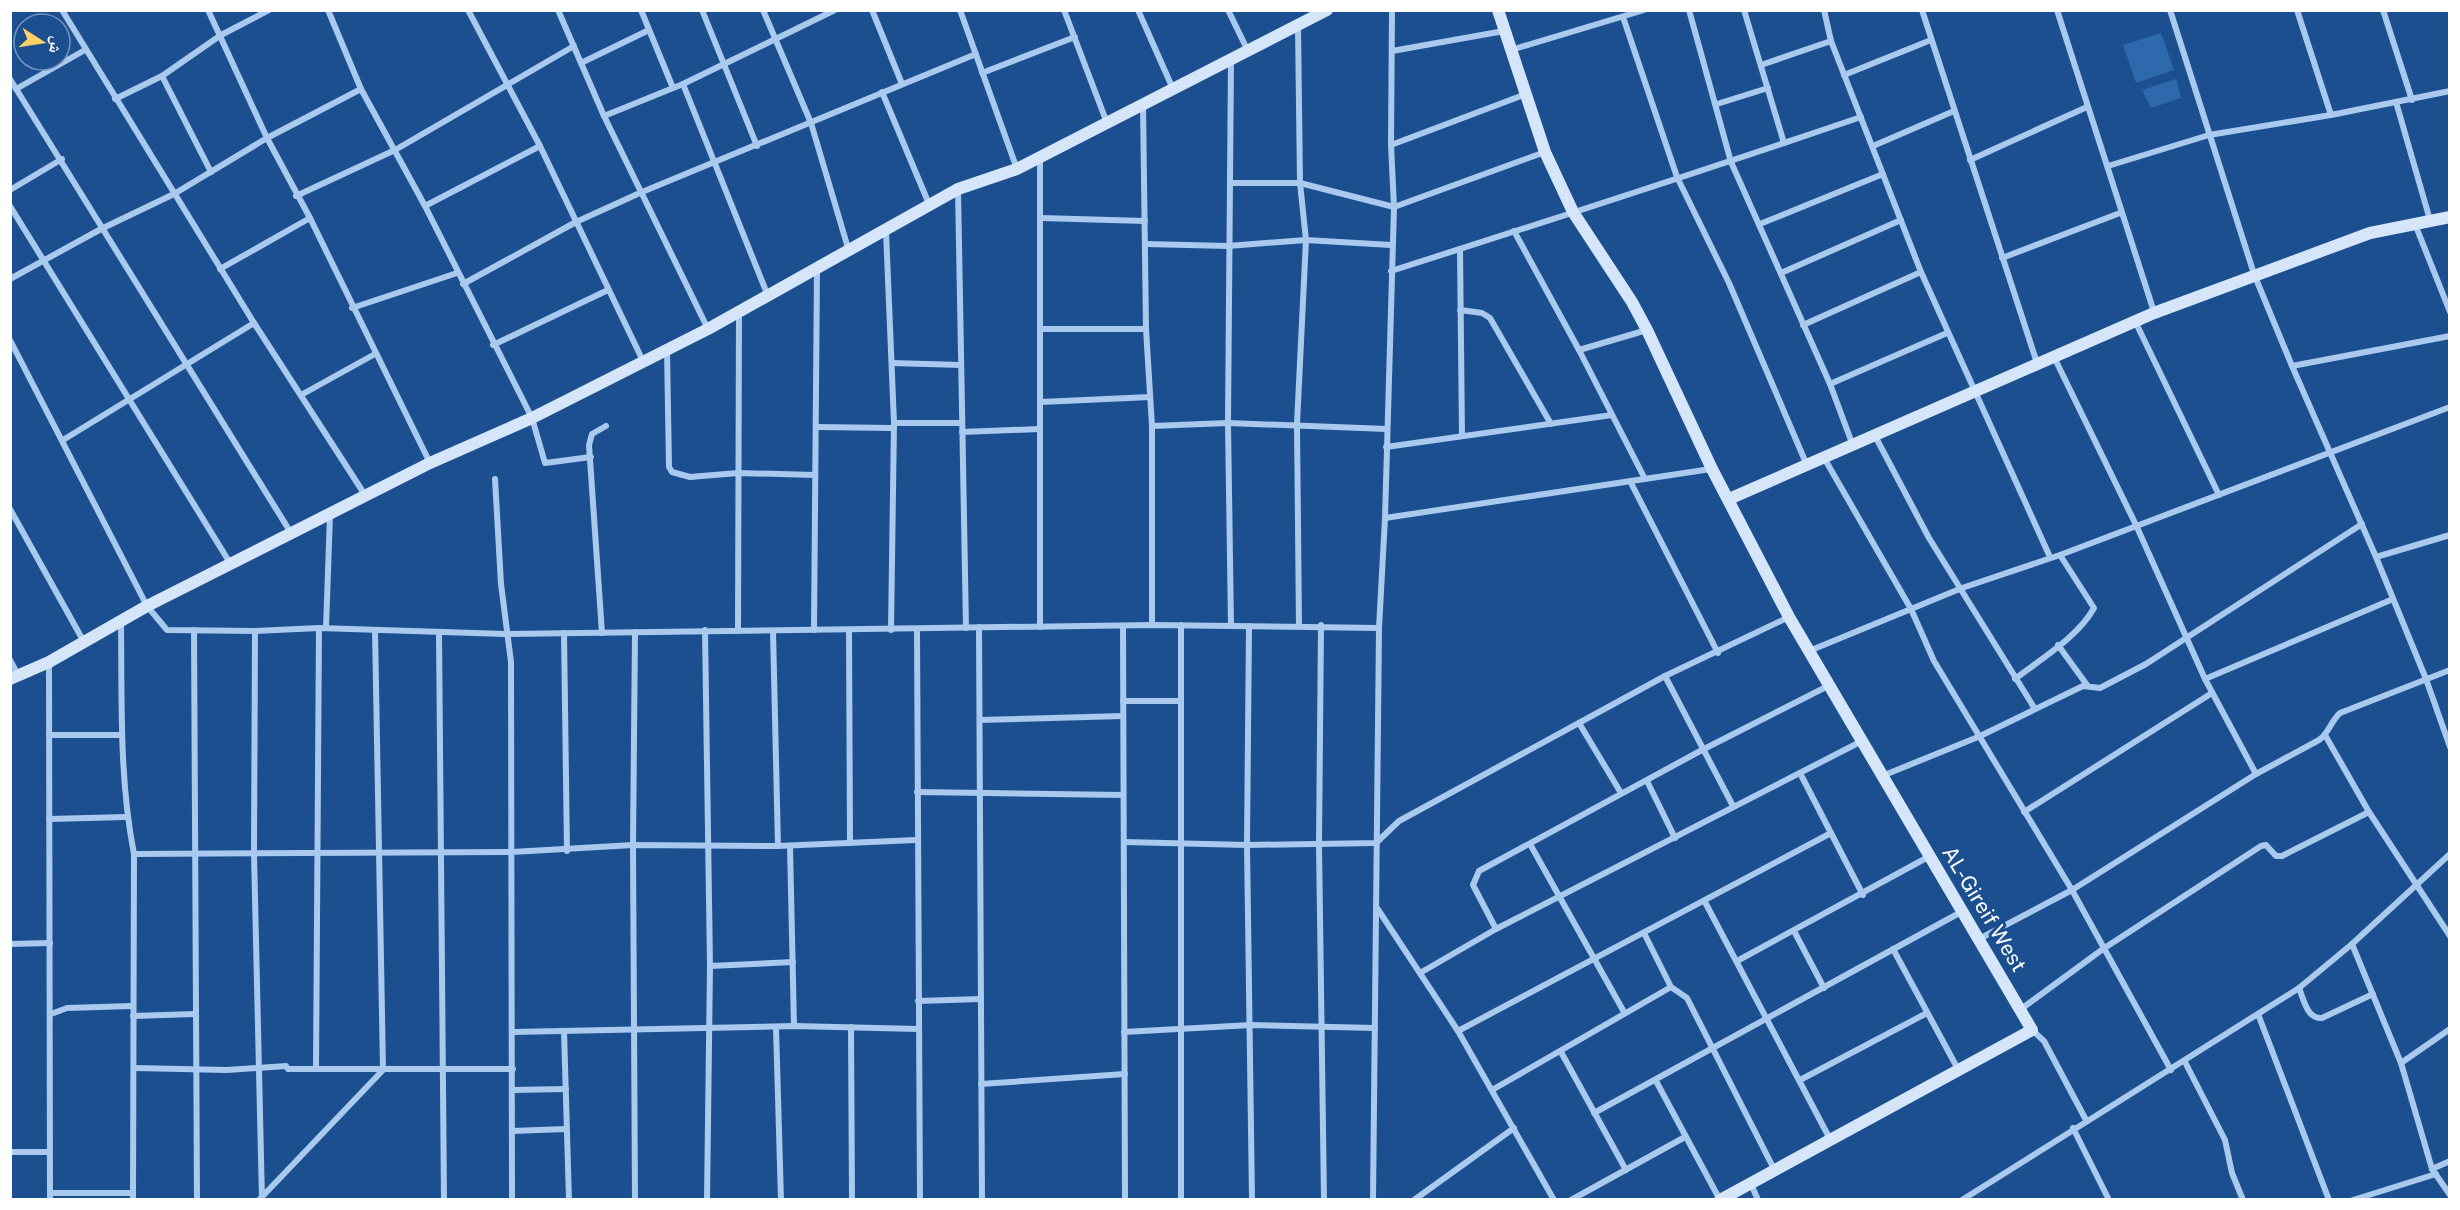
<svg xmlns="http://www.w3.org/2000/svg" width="2460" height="1210" font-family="'Public Sans','Noto Naskh Arabic',sans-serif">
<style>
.green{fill:#2e69ad}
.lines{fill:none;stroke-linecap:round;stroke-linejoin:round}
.street{stroke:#a9c9ee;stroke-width:6}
.secondary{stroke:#d6e6fa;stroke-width:12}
.labels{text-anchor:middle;stroke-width:6;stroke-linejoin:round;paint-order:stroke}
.street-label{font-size:21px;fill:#fff;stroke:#1b4f8f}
</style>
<rect width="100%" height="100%" fill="#1b4f8f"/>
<g class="green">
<polygon points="2161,33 2174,70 2136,83 2123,45"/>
<polygon points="2176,79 2181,98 2151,108 2142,90"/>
</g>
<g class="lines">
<g class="street">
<polyline points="62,10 254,323 365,495"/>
<polyline points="208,10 267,138 310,218 430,463"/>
<polyline points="328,10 361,89 425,206 532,418 545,463 591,457"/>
<polyline points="468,10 540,146 643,361"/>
<polyline points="558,10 604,116 708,329"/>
<polyline points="641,10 673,88"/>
<polyline points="702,10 757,146"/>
<polyline points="763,10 811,123 848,248"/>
<polyline points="872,10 902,84"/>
<polyline points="960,10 1017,169"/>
<polyline points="1064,10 1107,123"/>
<polyline points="1138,10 1173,89"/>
<polyline points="1228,10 1247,49"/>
<polyline points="1689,10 1731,162 1830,384 1852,443"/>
<polyline points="1744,10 1784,143"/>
<polyline points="1824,10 1831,41 1921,272 2050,557"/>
<polyline points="1922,10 2037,363"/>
<polyline points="2057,10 2154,312"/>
<polyline points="2170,10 2254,274 2292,366 2376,557 2426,679 2450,747"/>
<polyline points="2297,10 2331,115"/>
<polyline points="2383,10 2412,100"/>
<polyline points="1623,17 1677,177 1729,283 1806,463"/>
<polyline points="1298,26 1300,183 1306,240 1297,424 1299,625"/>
<polyline points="1511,50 1644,10"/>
<polyline points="1392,51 1504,31"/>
<polyline points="581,63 649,30"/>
<polyline points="1761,65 1831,41"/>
<polyline points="982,73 1075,37"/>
<polyline points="1844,75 1931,40"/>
<polyline points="162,76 211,172"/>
<polyline points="10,79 291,533"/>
<polyline points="683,84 835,10"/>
<polyline points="16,89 85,50"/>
<polyline points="882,92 929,204"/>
<polyline points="115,99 162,76 221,35 269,10"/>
<polyline points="2396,102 2430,220"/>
<polyline points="1143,104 1146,329 1152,426 1152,625"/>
<polyline points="1717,104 1768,88"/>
<polyline points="604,116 683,84 768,296"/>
<polyline points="1391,145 1526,94"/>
<polyline points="1873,146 1954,111"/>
<polyline points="1970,160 2087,107"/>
<polyline points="2108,166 2209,135 2331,115 2450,91"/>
<polyline points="1230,183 1300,183 1394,207 1545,152"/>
<polyline points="958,189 966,628"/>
<polyline points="10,190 62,159"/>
<polyline points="296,196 395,150 574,46"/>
<polyline points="10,206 230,563"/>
<polyline points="425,206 540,146"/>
<polyline points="1041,218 1145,221"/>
<polyline points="1760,224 1883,174"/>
<polyline points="2415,224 2450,312"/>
<polyline points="886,231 894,423 891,630"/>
<polyline points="1514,231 1579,350 1645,479"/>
<polyline points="1145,244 1228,246 1306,240 1391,245"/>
<polyline points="1460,249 1462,436"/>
<polyline points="2002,258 2120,213"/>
<polyline points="220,269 310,218"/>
<path d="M 1391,271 C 1548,221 1705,170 1861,117"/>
<polyline points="1781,273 1901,220"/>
<polyline points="10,279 101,229 174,194 267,138 361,89"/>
<polyline points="463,284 576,222 642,192 976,54"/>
<polyline points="352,308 457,273"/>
<polyline points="1460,310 1482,313 1490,318 1551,424"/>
<polyline points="2135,321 2219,495"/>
<polyline points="1803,325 1921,272"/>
<polyline points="1040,329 1146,329"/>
<polyline points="10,340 147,606 167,630 255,631 319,628 505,634 1152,625 1379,628"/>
<polyline points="493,345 608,290"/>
<polyline points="667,350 669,467 672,472 690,477 738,473 815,475"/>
<polyline points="1579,350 1647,330"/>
<polyline points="2054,357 2136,525 2205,679 2256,774"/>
<polyline points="892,363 961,365"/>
<polyline points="2292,366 2450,336"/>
<polyline points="1830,384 1947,333"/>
<polyline points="301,395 375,354"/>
<polyline points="1041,402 1150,397"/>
<polyline points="894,423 962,423"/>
<polyline points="1152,426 1228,423 1387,429"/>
<polyline points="817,427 892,428"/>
<polyline points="962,432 1039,429"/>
<polyline points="1874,434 1929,538 2035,709"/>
<polyline points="63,440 254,323"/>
<polyline points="1386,447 1612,415"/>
<polyline points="1823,456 1911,609 1934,661 2072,890 2171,1070"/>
<polyline points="495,479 501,584 511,662 512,1200"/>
<polyline points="1630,481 1718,653"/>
<polyline points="10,509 84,642"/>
<polyline points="1385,518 1711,469"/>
<polyline points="2376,557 2450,535"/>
<path d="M 121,622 C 122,700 119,778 134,854 L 133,1200"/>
<polyline points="1321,625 1319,845 1324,1200"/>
<polyline points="1123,626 1125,1200"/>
<polyline points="1231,626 1228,423 1231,59"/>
<polyline points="1249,626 1247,845 1252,1200"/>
<polyline points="979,627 982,1200"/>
<polyline points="1040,627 1040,158"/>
<polyline points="326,628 330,515"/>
<polyline points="194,630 197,1200"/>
<polyline points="705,630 710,966 707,1200"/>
<polyline points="814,630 817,269"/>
<polyline points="849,630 850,843"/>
<polyline points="917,630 920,1200"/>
<polyline points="255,631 254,854 262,1200"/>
<polyline points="738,631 739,313"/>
<polyline points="773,631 778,846"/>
<polyline points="439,632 444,1200"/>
<polyline points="635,632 633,845 635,1200"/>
<polyline points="564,633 567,851"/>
<polyline points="602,633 589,445 592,434 606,426"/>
<polyline points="2058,645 2087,685"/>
<polyline points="1809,651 1962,588 2060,555 2450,407"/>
<polyline points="10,660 18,675"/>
<polyline points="49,663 50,1200"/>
<polyline points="1665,676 1733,806"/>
<path d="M 2015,679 C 2041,659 2078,637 2094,608 L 2060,555"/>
<polyline points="2205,679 2393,599"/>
<polyline points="1123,701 1180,701"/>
<polyline points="980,720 1123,716"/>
<polyline points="1579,723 1621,793"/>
<polyline points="49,735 122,735"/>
<polyline points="2325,735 2369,812 2450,936"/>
<polyline points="1800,773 1863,895"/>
<polyline points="1882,776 1978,737 2083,686 2100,688 2146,664 2362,524"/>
<polyline points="1647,781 1675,838"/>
<polyline points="917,792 1123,795"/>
<polyline points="2024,812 2212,693"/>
<polyline points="49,819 126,817"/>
<polyline points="1124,842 1247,845 1376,843 1399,821 1665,676 1789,617"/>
<polyline points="1530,844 1624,1012"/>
<polyline points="790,846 794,1026"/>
<polyline points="134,854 512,852 633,845 778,846 916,840"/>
<polyline points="1705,902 1831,1141"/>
<polyline points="1377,908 1458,1031 1554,1200"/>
<polyline points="1496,929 1473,885 1479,871 1702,750 1830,685"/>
<polyline points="1794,931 1824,988"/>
<polyline points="1644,933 1671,987 1687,998 1775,1171"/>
<path d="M 1979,939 L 2072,890 L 2256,774 L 2319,740 C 2329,733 2331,721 2340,713 L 2450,670"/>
<polyline points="10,944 50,943"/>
<polyline points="2352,944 2401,1063 2432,1169 2450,1195"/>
<polyline points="1893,949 1959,1071"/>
<polyline points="1737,961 1930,856"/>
<polyline points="710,966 793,962"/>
<polyline points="1420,973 1496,929 1862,741"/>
<path d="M 2299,988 C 2304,1000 2307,1019 2322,1018 L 2373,994"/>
<polyline points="918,1001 981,999"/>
<polyline points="2021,1009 2103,949 2261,846 2266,845 2276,856 2282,856 2369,812"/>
<polyline points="51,1014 67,1008 132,1006"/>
<polyline points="2258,1014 2329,1200"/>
<polyline points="133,1016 195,1014"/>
<polyline points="851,1027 852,1200"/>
<polyline points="776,1028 781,1200"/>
<polyline points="2032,1030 2044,1041 2086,1120"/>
<polyline points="564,1031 569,1200"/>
<polyline points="1458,1031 1831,833"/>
<polyline points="513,1032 794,1026 918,1029"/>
<polyline points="1124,1032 1251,1025 1375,1028"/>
<polyline points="1561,1052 1626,1170"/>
<polyline points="2185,1062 2225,1140 2232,1173 2243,1200"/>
<polyline points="2401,1063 2450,1029"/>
<polyline points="134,1068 227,1070 286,1066 288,1069 513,1069"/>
<polyline points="316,1069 319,628"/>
<polyline points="1800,1080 1927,1013"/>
<polyline points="1656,1081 1720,1200"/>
<polyline points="981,1084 1125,1074"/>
<polyline points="513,1090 566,1089"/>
<polyline points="1492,1090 1671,987"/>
<polyline points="1594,1113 1963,911"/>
<polyline points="2073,1128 2108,1198"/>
<polyline points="512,1131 566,1129"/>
<polyline points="10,1152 49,1152"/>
<polyline points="2432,1169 2450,1161"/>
<polyline points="1751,1184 1758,1200"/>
<polyline points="50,1193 133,1193"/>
<polyline points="259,1200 383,1070 375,630"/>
<polyline points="1181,1200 1181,625"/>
<polyline points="1373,1200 1379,628 1385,518 1394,207 1391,145 1392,10"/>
<polyline points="1414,1200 1514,1128"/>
<polyline points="1571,1200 1685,1137"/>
<polyline points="1962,1200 2299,988 2352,944 2450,854"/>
<polyline points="2353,1200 2436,1174"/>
</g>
<g class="secondary">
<polyline points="1498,10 1545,152 1573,212 1632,302 1647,330 1712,469 1789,617 2032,1030 1720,1200"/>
<polyline points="1729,499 2154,313 2370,233 2450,217"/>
<polyline points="10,679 49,662 147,606 430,463 532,418 708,329 958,189 1017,169 1327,10"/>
</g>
</g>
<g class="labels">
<g class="street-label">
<text transform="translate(1984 909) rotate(59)" y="7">AL-Gireif West</text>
</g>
</g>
<rect width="2460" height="1210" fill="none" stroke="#ffffff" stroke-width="24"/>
<g transform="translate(42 42) rotate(102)"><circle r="28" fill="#1b4f8f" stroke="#7695bc" stroke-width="1.5"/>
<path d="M0-4.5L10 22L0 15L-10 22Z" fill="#ffd166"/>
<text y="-9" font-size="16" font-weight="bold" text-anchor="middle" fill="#ffffff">ش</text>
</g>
</svg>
